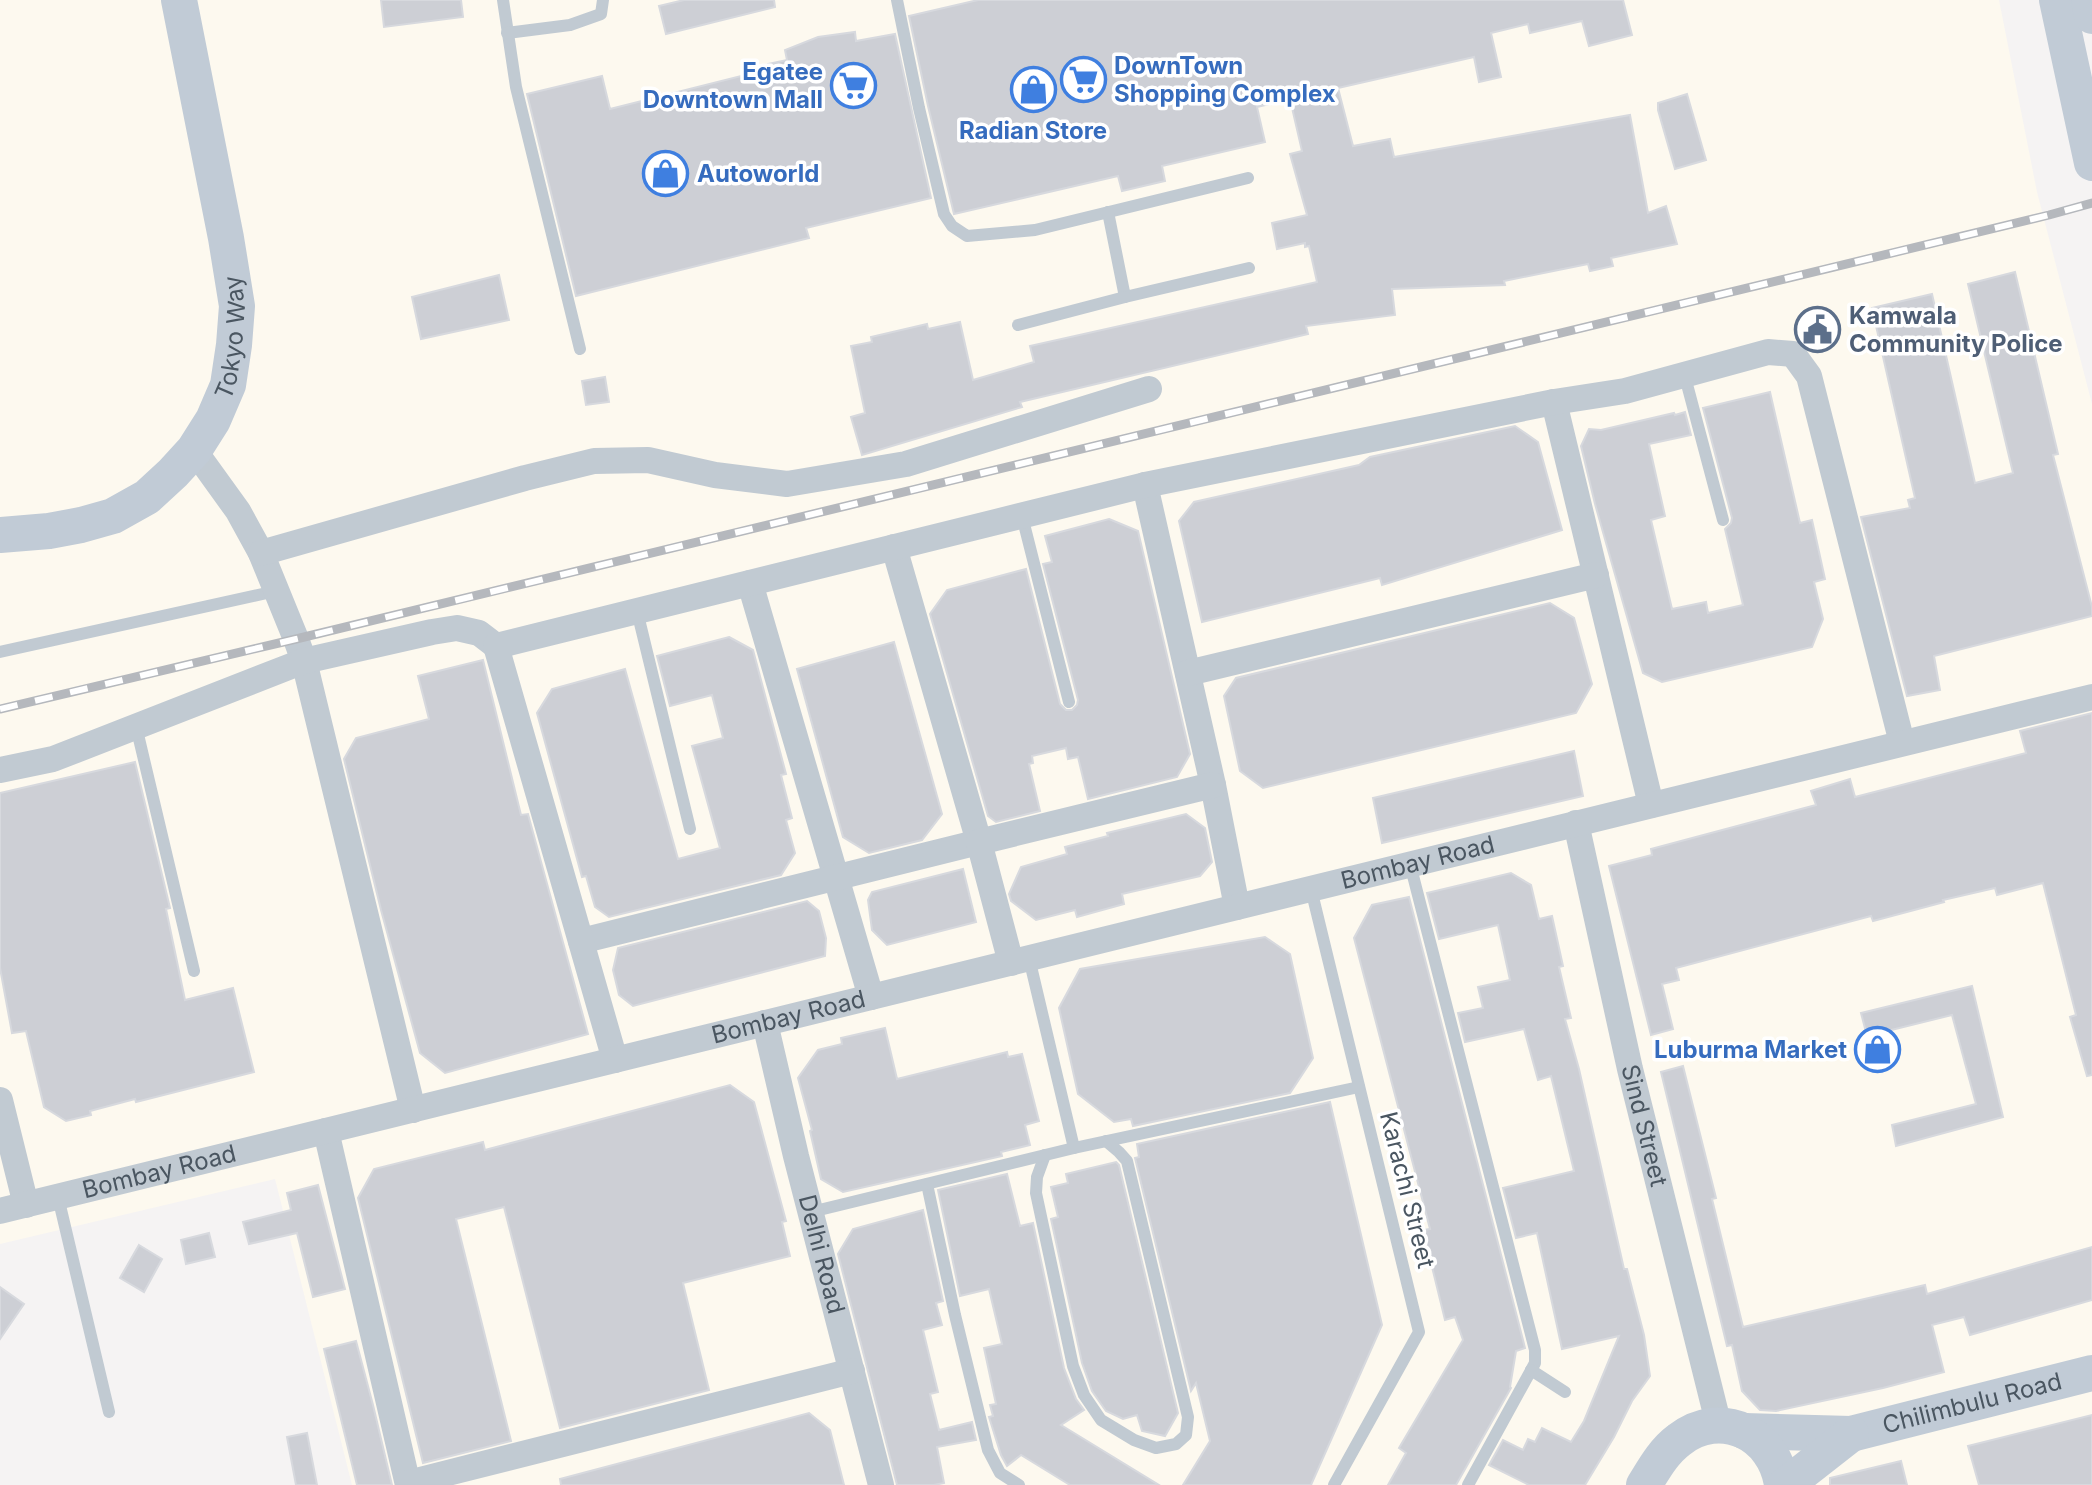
<svg xmlns="http://www.w3.org/2000/svg" width="2092" height="1485" font-family="Inter,sans-serif">
<style>
.commercial{fill:#fdf9ef}
.building{fill:#cdcfd5;stroke:#d7d9de;stroke-width:2}
.lines{fill:none;stroke-linecap:round;stroke-linejoin:round}
.service{stroke:#c1cad2;stroke-width:12}
.minor{stroke:#c1cad2;stroke-width:26}
.secondary{stroke:#c1cbd6;stroke-width:36}
.rail-casing{stroke:#b5b8bd;stroke-width:9}
.rail{stroke:#fff;stroke-width:6;stroke-dasharray:18;stroke-linecap:butt}
.labels{text-anchor:middle;stroke-width:7;stroke-linejoin:round;paint-order:stroke}
.shop-label{font-size:24px;font-weight:bold;fill:#366cbe;stroke:#fff;text-anchor:start}
.service-label{font-size:24px;font-weight:bold;fill:#4e5e75;stroke:#fff;text-anchor:start}
.street-label{font-size:24px;fill:#4a5661;stroke:#fff}
</style>
<rect width="100%" height="100%" fill="#f5f3f3"/>
<polygon class="commercial" points="0,0 1999,0 2037,192 2092,404 2092,1485 352,1485 275,1179 0,1244"/>
<g class="building">
<polygon points="381,0 461,0 463,17 384,27"/>
<polygon points="684,0 774,0 775,7 666,34 659,6"/>
<polygon points="978,0 1623,0 1632,35 1589,46 1582,21 1530,33 1528,24 1491,33 1501,77 1479,82 1474,57 1338,88 1353,146 1390,139 1394,157 1630,115 1648,213 1666,206 1677,244 1611,258 1613,266 1590,271 1588,264 1504,281 1505,285 1392,289 1395,315 1306,326 1308,334 1020,402 1022,407 862,455 851,417 865,413 851,346 872,342 871,337 927,324 928,329 960,322 973,380 1034,362 1030,346 1317,282 1309,246 1305,247 1305,243 1277,249 1272,223 1307,215 1290,154 1302,151 1290,99 1257,107 1265,142 1162,166 1165,181 1122,191 1118,176 954,214 928,106 909,16"/>
<polygon points="855,32 856,41 895,34 931,198 806,228 809,238 576,296 527,94 602,76 610,109 769,69 768,64 787,60 785,50 818,37"/>
<polygon points="1687,94 1706,160 1675,169 1658,110 1658,103"/>
<polygon points="2015,272 2058,454 2053,455 2092,607 2092,616 1934,656 1940,690 1907,696 1861,517 1910,508 1908,500 1915,498 1872,308 1932,294 1975,483 2013,473 1968,284"/>
<polygon points="499,275 509,320 421,339 412,297"/>
<polygon points="605,377 609,402 586,405 582,381"/>
<polygon points="1770,392 1800,523 1812,520 1825,579 1814,582 1823,619 1812,647 1662,682 1643,673 1595,504 1581,446 1589,429 1601,430 1674,413 1675,415 1685,412 1691,435 1649,444 1665,516 1651,520 1672,609 1706,602 1708,613 1743,605 1725,529 1731,523 1732,518 1703,408"/>
<polygon points="1515,426 1538,442 1562,530 1382,585 1380,578 1202,622 1179,521 1194,502 1359,465 1370,457"/>
<polygon points="1109,519 1138,531 1190,754 1177,777 1088,799 1078,757 1068,759 1066,748 1032,756 1033,763 1029,764 1040,811 996,822 988,816 930,614 947,590 1026,569 1060,704 1066,710 1072,710 1077,705 1078,700 1043,564 1052,562 1045,536"/>
<polygon points="1550,603 1574,618 1592,684 1576,713 1263,788 1240,771 1224,696 1236,678"/>
<polygon points="729,637 753,650 786,774 781,775 792,818 786,820 795,853 781,875 609,917 595,907 586,876 582,877 537,713 552,689 625,669 678,859 720,848 692,746 723,738 712,695 670,706 657,656"/>
<polygon points="894,642 942,814 922,840 869,853 843,837 797,669"/>
<polygon points="483,660 521,815 528,814 588,1034 445,1073 420,1053 381,910 344,759 356,738 429,719 418,676"/>
<polygon points="2092,713 2092,1075 2087,1076 2070,1017 2076,1015 2043,883 1997,895 1995,888 1943,900 1944,902 1873,921 1871,916 1676,968 1679,980 1662,984 1673,1029 1651,1035 1609,866 1652,855 1651,849 1816,805 1811,791 1850,779 1855,797 2026,753 2020,731"/>
<polygon points="1574,751 1583,796 1382,843 1373,798"/>
<polygon points="135,762 170,908 166,909 185,1000 233,988 254,1072 136,1102 135,1099 90,1111 91,1115 66,1121 44,1107 26,1031 12,1033 0,968 0,793"/>
<polygon points="1186,814 1205,828 1212,862 1200,876 1122,894 1124,904 1077,917 1075,910 1036,920 1011,901 1009,894 1021,867 1067,854 1065,847 1108,836 1107,833"/>
<polygon points="963,869 976,922 887,945 872,930 868,900 872,892"/>
<polygon points="1511,873 1531,885 1539,919 1552,916 1563,966 1559,967 1571,1018 1565,1019 1579,1069 1624,1269 1627,1269 1644,1335 1650,1376 1632,1401 1614,1437 1585,1485 1529,1485 1489,1465 1503,1440 1523,1450 1528,1439 1535,1442 1542,1428 1571,1442 1584,1421 1619,1336 1562,1349 1537,1233 1516,1238 1503,1188 1574,1171 1551,1076 1538,1080 1524,1029 1465,1042 1458,1013 1483,1008 1478,987 1510,980 1498,925 1439,939 1427,893"/>
<polygon points="1409,897 1525,1348 1516,1351 1510,1387 1511,1388 1456,1485 1388,1485 1406,1453 1399,1448 1463,1340 1455,1317 1445,1320 1423,1230 1430,1229 1354,938 1372,905"/>
<polygon points="807,901 819,911 826,938 825,956 633,1006 619,995 613,970 618,948"/>
<polygon points="1265,937 1290,954 1313,1058 1290,1093 1133,1126 1131,1119 1114,1122 1078,1094 1059,1008 1080,969"/>
<polygon points="1972,986 2003,1117 1896,1146 1892,1125 1976,1104 1952,1015 1867,1036 1861,1013"/>
<polygon points="885,1028 897,1079 1007,1052 1008,1057 1022,1054 1039,1121 1025,1125 1030,1145 1001,1152 1002,1156 843,1192 821,1179 810,1131 812,1130 798,1078 818,1050 842,1044 841,1038"/>
<polygon points="1683,1066 1716,1198 1712,1199 1743,1327 1925,1285 1927,1294 2092,1247 2092,1300 1970,1335 1964,1317 1932,1325 1944,1372 1883,1388 1776,1411 1760,1410 1742,1391 1732,1345 1727,1346 1661,1072"/>
<polygon points="730,1085 754,1102 786,1221 782,1222 790,1256 683,1283 709,1390 560,1428 504,1207 456,1219 511,1441 423,1463 358,1198 374,1169 483,1142 485,1150"/>
<polygon points="1330,1102 1382,1325 1311,1485 1183,1485 1210,1441 1196,1383 1191,1391 1135,1158 1139,1157 1137,1144"/>
<polygon points="1116,1162 1119,1165 1178,1413 1165,1436 1142,1431 1137,1415 1123,1419 1106,1411 1092,1391 1082,1363 1051,1219 1058,1217 1051,1187 1068,1183 1066,1174"/>
<polygon points="1007,1174 1020,1226 1033,1223 1064,1368 1076,1399 1084,1410 1061,1425 1159,1485 1070,1485 1021,1455 1007,1466 1001,1455 989,1417 993,1416 990,1405 996,1404 984,1348 1002,1344 989,1289 960,1296 938,1190"/>
<polygon points="318,1185 345,1289 313,1297 297,1233 249,1244 243,1222 291,1210 287,1193"/>
<polygon points="923,1210 943,1301 936,1303 942,1325 923,1330 938,1392 930,1394 939,1430 972,1422 976,1440 937,1447 944,1483 934,1485 897,1485 838,1254 853,1229"/>
<polygon points="209,1233 215,1257 186,1264 181,1240"/>
<polygon points="139,1245 162,1259 144,1292 120,1278"/>
<polygon points="0,1287 24,1304 0,1339"/>
<polygon points="356,1341 373,1405 392,1485 357,1485 324,1349"/>
<polygon points="809,1413 830,1430 844,1485 561,1485 560,1479"/>
<polygon points="2092,1415 2092,1485 1979,1485 1968,1446"/>
<polygon points="307,1433 317,1485 296,1485 287,1437"/>
<polygon points="1901,1461 1907,1485 1830,1485 1830,1478"/>
</g>
<g class="lines">
<g class="service">
<polyline points="503,0 516,87 580,349"/>
<polyline points="897,0 919,108 944,214 952,226 967,236 1035,230 1248,178"/>
<polyline points="507,33 570,25 601,14 603,0"/>
<polyline points="1108,212 1125,297 1249,268"/>
<polyline points="1018,325 1125,297"/>
<polyline points="1684,373 1723,520"/>
<polyline points="1022,516 1069,702"/>
<polyline points="637,611 690,829"/>
<polyline points="0,652 276,591"/>
<polyline points="136,726 194,971"/>
<polyline points="1410,864 1535,1350 1535,1363 1468,1485"/>
<polyline points="1311,889 1419,1332 1334,1485"/>
<polyline points="1029,958 1074,1148"/>
<polyline points="1045,1155 1037,1177 1036,1193 1073,1366 1084,1395 1101,1420 1134,1440 1156,1448 1176,1444 1186,1435 1188,1417 1127,1161 1119,1152 1106,1141"/>
<polyline points="927,1184 955,1315 988,1450 1000,1473 1019,1485"/>
<polyline points="58,1197 109,1412"/>
<polyline points="811,1212 1074,1148 1359,1087"/>
<polyline points="1531,1370 1565,1392"/>
</g>
<g class="minor">
<polyline points="1554,402 1651,805"/>
<polyline points="194,450 238,511 261,553 296,639 304,661 413,1110"/>
<polyline points="1145,485 1213,785 1237,907"/>
<polyline points="261,553 525,478 594,461 648,460 715,475 787,484 906,464 1149,389"/>
<polyline points="750,583 871,997"/>
<polyline points="1188,673 1596,575"/>
<polyline points="0,770 53,759 304,661 432,632 457,628 479,633 496,646"/>
<path id="s1" d="M 1576,823 L 1630,1069 L 1719,1426"/>
<polyline points="581,941 979,842 894,547"/>
<polyline points="1011,963 979,842 1213,785"/>
<path id="s2" d="M 765,1023 L 796,1156 L 881,1485"/>
<polyline points="615,1060 496,646 1145,485 1554,402 1625,391 1768,352 1793,354 1809,376 1902,743"/>
<polyline points="0,1100 26,1205"/>
<polyline points="326,1131 408,1485"/>
<path id="s3" d="M 0,1211 L 2092,697"/>
<polyline points="408,1483 852,1371"/>
</g>
<g class="secondary">
<polyline points="2057,0 2092,163"/>
<polyline points="2089,0 2092,16"/>
<path id="s4" d="M 0,535 L 49,531 L 81,525 L 113,516 L 147,497 L 173,473 L 194,450 L 213,420 L 228,385 L 234,345 L 237,306 L 226,238 L 179,0"/>
<path id="s5" d="M 1744,1431 L 1851,1434 L 2092,1373"/>
<path d="M 1644,1485 C 1654,1469 1663,1452 1679,1440 C 1721,1407 1775,1434 1782,1485"/>
<polyline points="1786,1485 1851,1434"/>
</g>
<defs>
<polyline id="rail" points="0,709 296,639 2049,215 2092,203"/>
</defs>
<use href="#rail" class="rail-casing"/>
<use href="#rail" class="rail"/>
</g>
<defs>
<symbol id="supermarket-ring" viewBox="-11 -11 22 22"><circle r="9.5" fill="#fff" stroke="#3f7fe0" stroke-width="1.5"/><path d="M-6-5.5h2.5l.6 2H6L4.5 2H-2.5L-4.4-4H-6ZM-1.5 3.2a1.3 1.3 0 1 0 .1 0ZM3 3.2a1.3 1.3 0 1 0 .1 0Z" fill="#3f7fe0"/></symbol>
<symbol id="shop-ring" viewBox="-11 -11 22 22"><circle r="9.5" fill="#fff" stroke="#3f7fe0" stroke-width="1.5"/><path d="M-5-2.5h2.3a2.7 3.5 0 0 1 5.4 0H5L5.5 6h-11ZM-1.5-2.5h3a1.5 2.3 0 0 0-3 0Z" fill="#3f7fe0"/></symbol>
<symbol id="civic-ring" viewBox="-11 -11 22 22"><circle r="9.5" fill="#fff" stroke="#5c6f8a" stroke-width="1.5"/><path d="M-.6-6.5H3V-4.5H.6V-3L4-1V1h2V6H-6V1h2V-1L-.6-3ZM-1.2 2.5V6h2.4V2.5Z" fill="#5c6f8a"/></symbol>
</defs>
<g fill-rule="evenodd">
<use href="#supermarket-ring" x="1058" y="54" width="51" height="51"/>
<use href="#supermarket-ring" x="828" y="60" width="51" height="51"/>
<use href="#shop-ring" x="1008" y="64" width="51" height="51"/>
<use href="#shop-ring" x="640" y="148" width="51" height="51"/>
<use href="#civic-ring" x="1792" y="304" width="51" height="51"/>
<use href="#shop-ring" x="1852" y="1024" width="51" height="51"/>
</g>
<g class="labels">
<g class="shop-label">
<text x="1114" y="74">DownTown<tspan x="1114" dy="28">Shopping Complex</tspan></text>
<text x="823" y="80" text-anchor="end">Egatee<tspan x="823" dy="28">Downtown Mall</tspan></text>
<text x="1033" y="139" text-anchor="middle">Radian Store</text>
<text x="697" y="182">Autoworld</text>
<text x="1847" y="1058" text-anchor="end">Luburma Market</text>
</g>
<g class="service-label">
<text x="1849" y="324">Kamwala<tspan x="1849" dy="28">Community Police</tspan></text>
</g>
<g class="street-label">
<text dy="8" stroke="none"><textPath href="#s4" startOffset="342">Tokyo Way</textPath></text>
<text dy="8" stroke="none"><textPath href="#s3" startOffset="1460">Bombay Road</textPath></text>
<text dy="8" stroke="none"><textPath href="#s3" startOffset="812">Bombay Road</textPath></text>
<text dy="8" stroke="none"><textPath href="#s1" startOffset="310">Sind Street</textPath></text>
<text dy="8" stroke="none"><textPath href="#s3" startOffset="164">Bombay Road</textPath></text>
<text transform="translate(1407 1190) rotate(76)" y="8">Karachi Street</text>
<text dy="8" stroke="none"><textPath href="#s2" startOffset="238">Delhi Road</textPath></text>
<text dy="8" stroke="none"><textPath href="#s5" startOffset="232">Chilimbulu Road</textPath></text>
</g>
</g>
</svg>
